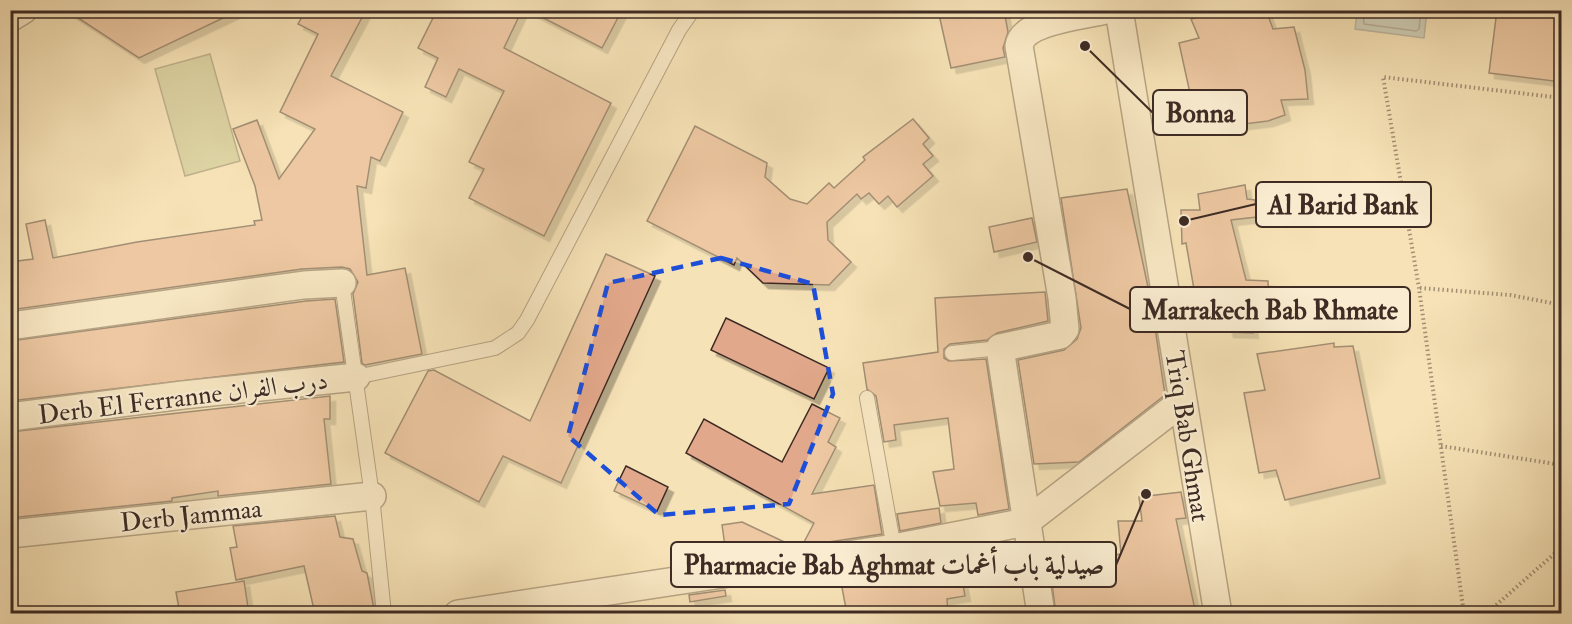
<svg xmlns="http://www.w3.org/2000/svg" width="1572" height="624" font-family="'IM FELL Double Pica',Amiri,serif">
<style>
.green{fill:#bfc28c;stroke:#7e7658;stroke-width:1.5}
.water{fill:#a3baba;stroke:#7b817e;stroke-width:1.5}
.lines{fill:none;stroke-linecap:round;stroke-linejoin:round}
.shore{stroke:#70726f;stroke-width:1.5}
.building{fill:#e2a88b;stroke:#3e2b24;stroke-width:1.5;filter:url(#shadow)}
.service-casing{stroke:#6c5949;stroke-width:16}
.minor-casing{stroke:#6c5949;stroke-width:30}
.path{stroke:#3e2b24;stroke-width:4;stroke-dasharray:1.5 3;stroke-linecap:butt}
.service{stroke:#f9ecd0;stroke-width:14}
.minor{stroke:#f9ecd0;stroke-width:27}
.marked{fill:none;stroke:#1d4ed8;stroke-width:4.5;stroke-dasharray:12 8;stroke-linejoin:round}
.labels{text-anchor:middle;stroke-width:4.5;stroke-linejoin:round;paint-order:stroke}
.street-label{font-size:26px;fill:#3e2b24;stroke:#f9ecd0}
.leader{fill:none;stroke:#3e2b24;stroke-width:2}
.callout-dot{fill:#3e2b24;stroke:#f9ecd0;stroke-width:2}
.callout{fill:#f9ecd0;stroke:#3e2b24;stroke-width:2}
.callout-label{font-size:27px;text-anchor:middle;font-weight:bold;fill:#3e2b24}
</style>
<defs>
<filter id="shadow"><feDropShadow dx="5.5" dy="5.5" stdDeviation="0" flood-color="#0004"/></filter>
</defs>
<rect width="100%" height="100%" fill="#f6e2b7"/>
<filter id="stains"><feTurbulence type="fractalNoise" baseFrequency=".00333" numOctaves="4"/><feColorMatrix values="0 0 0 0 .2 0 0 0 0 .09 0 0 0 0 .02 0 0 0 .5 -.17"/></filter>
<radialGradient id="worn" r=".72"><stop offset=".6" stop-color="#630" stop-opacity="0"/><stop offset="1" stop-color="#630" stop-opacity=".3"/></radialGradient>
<polygon class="green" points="210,54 240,161 185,176 155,69"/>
<polygon class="water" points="1357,11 1427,11 1424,38 1355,29"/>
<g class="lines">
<polyline class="shore" points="1363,10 1364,24 1416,31 1419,29 1421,10"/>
</g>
<g class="building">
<polygon points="66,10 240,10 139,58"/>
<polygon points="306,10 366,10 331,76 403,112 380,161 371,157 366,188 357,186 367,275 405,268 422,354 365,365 362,363 353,294 358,282 350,269 342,267 302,269 10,310 10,262 33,259 26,224 45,220 53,258 137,242 255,225 254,221 262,220 255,186 233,129 257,120 279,179 315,129 280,112 318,34 298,24"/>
<polygon points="437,10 522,10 504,48 611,103 544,236 469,198 484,169 469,162 504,91 459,69 446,97 425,87 438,58 418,48"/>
<polygon points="528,10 622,10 602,48"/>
<polygon points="938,10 1004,10 1008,32 1003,48 1005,57 951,68"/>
<polygon points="1225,10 1266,10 1273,29 1294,27 1305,70 1308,99 1281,100 1285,115 1268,121 1220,127 1218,113 1195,116 1179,43 1199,38 1191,19"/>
<polygon points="1497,10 1562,10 1562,82 1489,73"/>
<polygon points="913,119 929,138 923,144 933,156 923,164 933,176 897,207 888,196 879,204 869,193 861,199 857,194 827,222 828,240 851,262 829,285 763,283 737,258 734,265 647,221 695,126 767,163 765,177 790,199 807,204 829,183 834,188 865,160 863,157"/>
<polygon points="1245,185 1247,199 1255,200 1257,217 1231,220 1246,280 1268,281 1269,310 1250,309 1253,333 1228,332 1226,324 1200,324 1186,243 1182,244 1181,210 1200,210 1198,194"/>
<polygon points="1127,189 1151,301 1165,395 1079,462 1034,464 1018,360 1064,350 1077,339 1081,328 1061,198"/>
<polygon points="1032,218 1037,242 994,252 989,227"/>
<polygon points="606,254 655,276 561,483 503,456 479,502 385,453 428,371 434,370 530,421"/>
<polygon points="1045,292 1048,321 997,333 987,340 950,344 944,349 944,358 949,361 986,359 1009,509 978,515 976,503 940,506 933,472 954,469 948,418 894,425 896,440 884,442 876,396 867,389 863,363 938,352 935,298"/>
<polygon points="335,299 344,362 10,401 10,341 306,301"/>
<polygon points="726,318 829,368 814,399 711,350"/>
<polygon points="1334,343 1334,347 1353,346 1380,478 1285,500 1276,470 1259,473 1244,393 1265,390 1257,354"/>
<polygon points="330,396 330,419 324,419 331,484 218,496 218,491 172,498 172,501 10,518 10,432"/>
<polygon points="812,404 840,418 828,442 836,447 812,494 874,485 882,534 802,546 814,523 686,453 704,419 782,462"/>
<polygon points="626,466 668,487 657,511 614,491"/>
<polygon points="1181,492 1186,518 1176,519 1195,610 1166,614 1056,614 1049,562 1063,561 1063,563 1121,554 1118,521 1142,521 1139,497"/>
<polygon points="939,508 941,523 900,531 897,514"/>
<polygon points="335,516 340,537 353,539 362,571 367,573 375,614 315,614 304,566 236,580 230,548 237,547 233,526"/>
<polygon points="742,522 795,547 686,564 685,549 725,546 722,525"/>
<polygon points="957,552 965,596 947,599 948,614 847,614 839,572"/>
<polygon points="244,581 249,614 180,614 176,592"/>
<polygon points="725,590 726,596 690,602 689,595"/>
</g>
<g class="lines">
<defs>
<g id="service">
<polyline points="342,283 372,496 384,614"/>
<polyline points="952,353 1000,348"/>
<polyline points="356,377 495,348 518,333 527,320 679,30 693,10"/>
<polyline points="867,398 894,548"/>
</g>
<g id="minor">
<polyline points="1119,10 1218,614"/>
<polyline points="10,18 23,10"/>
<polyline points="10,326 304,285 342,283"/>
<polyline points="10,417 183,395 356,377"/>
<polyline points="10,534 372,496"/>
<polyline points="458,614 894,548 1026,522 1182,402"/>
<path d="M 1041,614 L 1000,348 L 1060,335 L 1065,329 L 1062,298 L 1019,46 C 1023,20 1083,16 1106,10"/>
</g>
</defs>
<use href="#service" class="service-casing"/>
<use href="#minor" class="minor-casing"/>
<g class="path">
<polyline points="1420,288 1510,295 1562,305"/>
<polyline points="1441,446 1562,465"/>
<polyline points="1464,614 1419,288 1383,77 1562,98"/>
<polyline points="1486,614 1562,547"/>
</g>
<use href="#service" class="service"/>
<use href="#minor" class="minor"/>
</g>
<path d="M0 0H1572V624H0ZM 721,258 L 813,284 L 833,394 L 789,504 L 659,515 L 568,436 L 608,283 Z" fill="#f6e2b7" fill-opacity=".55" fill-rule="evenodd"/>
<path class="marked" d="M 721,258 L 813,284 L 833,394 L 789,504 L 659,515 L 568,436 L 608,283 Z"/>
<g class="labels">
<g class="street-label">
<text transform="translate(183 397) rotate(-7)" y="9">Derb El Ferranne درب الفران</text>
<text transform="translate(1188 436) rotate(81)" y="9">Triq Bab Ghmat</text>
<text transform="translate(191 515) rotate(-6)" y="9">Derb Jammaa</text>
</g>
</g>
<path class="leader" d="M1085 46L1153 113M1184 221L1256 204M1028 257L1130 309M1146 494L1116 565"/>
<g class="callout-dot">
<circle cx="1085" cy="46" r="6"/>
<circle cx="1184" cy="221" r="6"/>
<circle cx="1028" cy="257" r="6"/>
<circle cx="1146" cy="494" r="6"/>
</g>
<g class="callout">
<rect x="1153" y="90" width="94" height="45" rx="6"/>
<rect x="1256" y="182" width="175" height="45" rx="6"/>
<rect x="1130" y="287" width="280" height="45" rx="6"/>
<rect x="671" y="542" width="445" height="45" rx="6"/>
</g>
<g class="callout-label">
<text x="1200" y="122">Bonna</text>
<text x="1343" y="214">Al Barid Bank</text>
<text x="1270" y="319">Marrakech Bab Rhmate</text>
<text x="894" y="574">Pharmacie Bab Aghmat صيدلية باب أغمات</text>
</g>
<rect width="1572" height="624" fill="none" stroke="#f6e2b7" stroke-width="36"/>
<rect x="12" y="12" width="1548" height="600" fill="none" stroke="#3e2b24" stroke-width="3"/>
<rect x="18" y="18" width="1536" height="588" fill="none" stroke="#3e2b24" stroke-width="1.5"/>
<rect width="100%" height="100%" filter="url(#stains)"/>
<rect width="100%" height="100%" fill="url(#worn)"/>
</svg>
